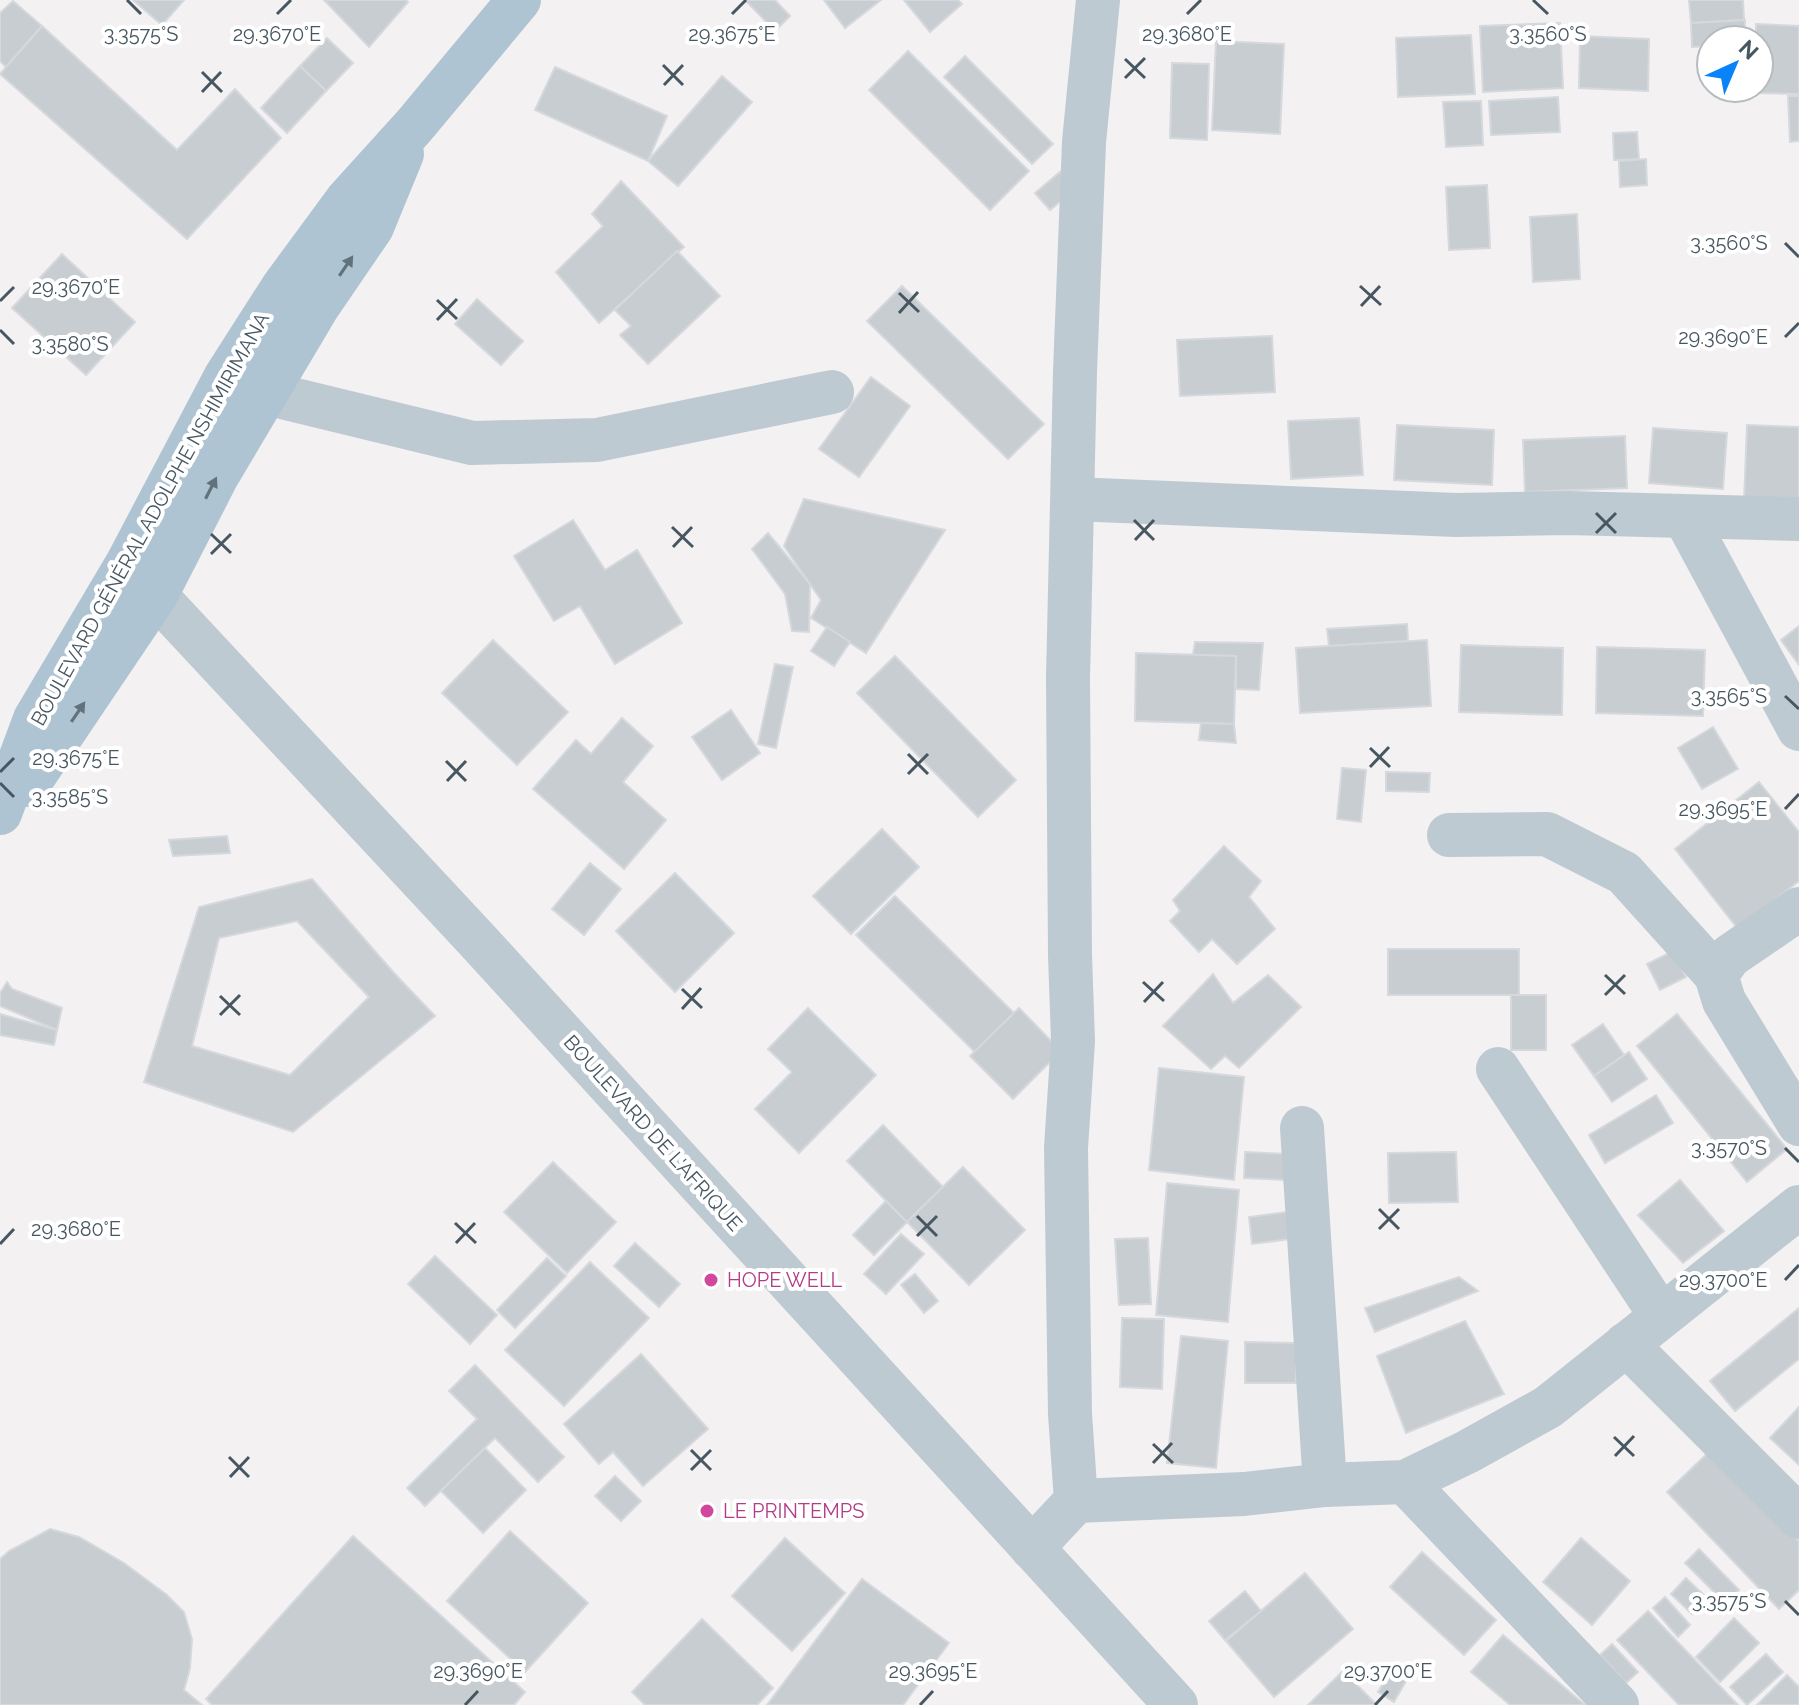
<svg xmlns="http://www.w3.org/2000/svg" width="1799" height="1705" font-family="Raleway,sans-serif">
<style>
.building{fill:#c8cdd2;stroke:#d5d8dd;stroke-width:2;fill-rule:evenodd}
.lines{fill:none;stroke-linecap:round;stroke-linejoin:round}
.minor{stroke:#becad2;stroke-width:44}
.major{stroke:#afc4d2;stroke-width:44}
.oneway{fill:#61727d}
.ticks{fill:none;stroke:#475761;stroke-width:3}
.hotel-dot{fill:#d1479c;stroke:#fff;stroke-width:3}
.labels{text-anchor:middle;stroke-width:8;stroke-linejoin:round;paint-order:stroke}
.street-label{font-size:20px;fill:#475761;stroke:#fff}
.hotel-label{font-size:20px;fill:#b23c85;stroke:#fff;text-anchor:start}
.ticks-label{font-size:20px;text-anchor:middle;fill:#475761;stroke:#fff;stroke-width:8;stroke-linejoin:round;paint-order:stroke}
</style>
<rect width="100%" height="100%" fill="#f4f1f2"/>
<g class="building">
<polygon points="133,0 184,0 162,25"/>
<polygon points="324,0 406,0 408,2 369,47"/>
<polygon points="745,0 775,0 790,16 775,31"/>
<polygon points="824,0 881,0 845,28"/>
<polygon points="904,0 958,0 962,4 930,32"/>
<polygon points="1689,0 1743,0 1744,20 1691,23"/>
<polygon points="13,1 42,26 6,67 0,61 0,13"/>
<polygon points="1745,20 1745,40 1711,40 1711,46 1692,47 1691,23"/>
<polygon points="1560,23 1563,88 1483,92 1480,26"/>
<polygon points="1756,24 1799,26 1799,94 1754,93 1755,88 1759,88 1759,40 1756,40"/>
<polygon points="42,26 177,150 235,89 281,138 187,239 0,74"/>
<polygon points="1471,35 1475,94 1398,97 1396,38"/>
<polygon points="1580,36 1649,39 1648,91 1579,88"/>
<polygon points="327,38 353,63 326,91 300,66"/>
<polygon points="1216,41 1284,44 1280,134 1212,130"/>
<polygon points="908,51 1029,171 990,210 869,90"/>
<polygon points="965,56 1053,144 1032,164 944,77"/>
<polygon points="1172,63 1209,64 1207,140 1170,138"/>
<polygon points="300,66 326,91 287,133 261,108"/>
<polygon points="555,67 667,116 648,161 535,110"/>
<polygon points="722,76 752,102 678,186 648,161"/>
<polygon points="1788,96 1799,96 1799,141 1790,142"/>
<polygon points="1558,97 1560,132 1491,135 1489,101"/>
<polygon points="1481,101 1483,145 1446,147 1443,102"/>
<polygon points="1637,132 1639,159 1614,160 1613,133"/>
<polygon points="1646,159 1647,185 1620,187 1619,161"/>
<polygon points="1060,172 1075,189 1050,210 1035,193"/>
<polygon points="621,181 684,247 599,323 556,272 603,226 592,214"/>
<polygon points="1487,185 1490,248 1449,250 1446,187"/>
<polygon points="1577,214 1580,279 1533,282 1530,217"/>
<polygon points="677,251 720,296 648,364 620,335 631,326 615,310"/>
<polygon points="62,254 135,322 86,375 12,308"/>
<polygon points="902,286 1044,424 1008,459 867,321"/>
<polygon points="477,299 523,341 501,365 455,324"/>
<polygon points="1272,336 1275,392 1180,396 1177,340"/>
<polygon points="871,377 910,406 859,477 819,449"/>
<polygon points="1359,418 1363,475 1291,479 1288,421"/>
<polygon points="1397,425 1494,430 1492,485 1394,480"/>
<polygon points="1747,425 1799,427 1799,504 1744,502"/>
<polygon points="1653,428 1727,433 1723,489 1649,483"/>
<polygon points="1625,436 1627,488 1525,492 1523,440"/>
<polygon points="804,499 945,530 866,653 811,618 821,600 784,546"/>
<polygon points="573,520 605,570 637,550 682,623 615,664 580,606 554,621 514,556"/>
<polygon points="768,533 810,584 809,632 792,631 785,594 752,549"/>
<polygon points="1407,624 1408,641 1329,646 1327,629"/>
<polygon points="1799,626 1799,665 1781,640"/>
<polygon points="827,627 850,642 834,666 811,651"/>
<polygon points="493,640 568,712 517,765 442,693"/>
<polygon points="1427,640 1431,706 1300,713 1296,648"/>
<polygon points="1195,642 1263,643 1259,690 1236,689 1236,656 1193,655"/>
<polygon points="1461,645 1563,648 1562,715 1459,712"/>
<polygon points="1597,647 1705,650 1703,716 1596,713"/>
<polygon points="1136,653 1236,656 1234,724 1135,721"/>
<polygon points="895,656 1016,780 978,817 857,693"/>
<polygon points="775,664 793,667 776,748 758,744"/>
<polygon points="731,710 760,753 722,780 692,737"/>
<polygon points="622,718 653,746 623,782 666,820 624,869 533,789 576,740 591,754"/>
<polygon points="1201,723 1234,724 1236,743 1199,740"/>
<polygon points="1713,727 1738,769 1702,789 1678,748"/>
<polygon points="1342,768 1366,770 1361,822 1337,819"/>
<polygon points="1386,772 1430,773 1429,792 1386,791"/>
<polygon points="1759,782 1799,832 1799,881 1738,929 1675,849"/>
<polygon points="882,829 919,867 851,934 813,896"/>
<polygon points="227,836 230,853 173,856 169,840"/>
<polygon points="1224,846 1261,881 1249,897 1275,929 1237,964 1212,939 1199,952 1170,921 1180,911 1173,900"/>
<polygon points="590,863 621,889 584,935 552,909"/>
<polygon points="675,873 734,933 675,992 616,931"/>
<path d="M 312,879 L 394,973 L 435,1016 L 293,1132 L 144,1082 L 199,907 ZM 297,921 L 369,997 L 290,1075 L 192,1046 L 219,938 Z"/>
<polygon points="895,896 1014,1013 975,1052 856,935"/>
<rect x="1388" y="949" width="131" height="46"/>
<polygon points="1673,951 1686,977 1660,990 1647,964"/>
<polygon points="1213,974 1233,1003 1268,975 1301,1007 1239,1068 1225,1056 1211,1069 1163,1026"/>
<polygon points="7,982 12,989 62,1008 57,1030 0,1006 0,993"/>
<rect x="1511" y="995" width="35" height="55"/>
<polygon points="808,1008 876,1075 799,1153 755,1109 792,1072 768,1049"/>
<polygon points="1019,1008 1061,1051 1013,1099 970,1056"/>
<polygon points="0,1014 57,1030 54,1045 0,1035"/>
<polygon points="1677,1014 1787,1149 1747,1182 1637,1046"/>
<polygon points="1603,1024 1624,1055 1594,1076 1572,1045"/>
<polygon points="1629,1052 1647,1079 1612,1102 1594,1076"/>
<polygon points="1159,1068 1244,1077 1234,1180 1149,1170"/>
<polygon points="1656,1095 1673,1123 1605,1163 1589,1135"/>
<polygon points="883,1125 943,1187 907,1222 847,1161"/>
<polygon points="1245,1152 1288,1154 1287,1180 1244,1178"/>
<polygon points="1456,1152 1458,1202 1389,1203 1388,1153"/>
<polygon points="553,1162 616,1222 567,1273 504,1212"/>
<polygon points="963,1167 1025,1230 969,1285 907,1222"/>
<polygon points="1680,1180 1724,1231 1683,1263 1638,1215"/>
<polygon points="1167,1183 1239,1190 1228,1322 1156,1315"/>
<polygon points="886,1201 907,1222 874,1255 853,1235"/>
<polygon points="1286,1212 1290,1239 1252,1244 1249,1217"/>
<polygon points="901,1234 924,1254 886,1294 864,1274"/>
<polygon points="1148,1238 1151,1304 1119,1305 1115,1239"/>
<polygon points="635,1243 680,1284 659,1307 614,1266"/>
<polygon points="435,1256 497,1315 470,1344 408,1284"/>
<polygon points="547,1258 566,1276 515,1328 497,1310"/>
<polygon points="590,1262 649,1318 564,1406 505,1350"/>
<polygon points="915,1274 938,1301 924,1313 901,1285"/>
<polygon points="1459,1277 1478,1291 1375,1332 1365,1308"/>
<polygon points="1799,1308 1799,1359 1735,1411 1710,1381"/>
<polygon points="1122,1318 1164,1319 1162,1389 1120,1387"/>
<polygon points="1465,1321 1504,1394 1406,1433 1377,1356"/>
<polygon points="1181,1336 1228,1341 1216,1468 1167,1463"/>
<polygon points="1245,1342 1296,1343 1296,1383 1245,1383"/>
<polygon points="641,1354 708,1429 643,1486 613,1452 599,1464 564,1424"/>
<polygon points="475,1365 564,1457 538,1482 495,1438 425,1506 407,1488 477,1419 449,1391"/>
<polygon points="1799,1407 1799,1465 1770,1438"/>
<polygon points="485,1448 526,1490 483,1533 441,1491"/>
<polygon points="1711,1450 1799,1541 1799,1590 1779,1609 1667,1492"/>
<polygon points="615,1476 641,1501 621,1521 595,1496"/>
<polygon points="50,1529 79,1537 124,1563 167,1595 184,1612 192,1639 190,1668 184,1690 202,1705 0,1705 0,1559 9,1551"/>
<polygon points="510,1531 588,1603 525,1672 447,1601"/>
<polygon points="353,1536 525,1692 514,1705 212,1705 206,1699"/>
<polygon points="785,1538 845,1593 792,1651 732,1596"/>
<polygon points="1581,1538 1630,1581 1592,1625 1543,1582"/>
<polygon points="1699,1549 1739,1590 1726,1604 1685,1563"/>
<polygon points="1422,1552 1496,1620 1464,1655 1390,1587"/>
<polygon points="1305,1573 1353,1629 1274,1697 1226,1641"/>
<polygon points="1686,1578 1707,1598 1692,1614 1671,1594"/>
<polygon points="862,1579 949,1643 903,1705 767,1705"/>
<polygon points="1245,1591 1261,1611 1225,1640 1209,1621"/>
<polygon points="1665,1597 1690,1625 1678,1637 1653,1608"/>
<polygon points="1648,1611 1738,1705 1679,1705 1617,1640"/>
<polygon points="1734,1618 1759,1643 1720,1682 1696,1657"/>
<polygon points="702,1619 773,1688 757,1705 645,1705 632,1692"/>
<polygon points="1503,1635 1585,1705 1510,1705 1471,1672"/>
<polygon points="1612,1644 1638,1672 1626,1683 1600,1655"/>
<polygon points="1766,1654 1783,1672 1747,1705 1730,1687"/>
<polygon points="1343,1671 1377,1705 1308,1705"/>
<polygon points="1391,1671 1406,1681 1394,1702 1378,1692"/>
<polygon points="1787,1675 1799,1687 1799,1705 1757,1705"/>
</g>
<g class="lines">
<g class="minor">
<polyline points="232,379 266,393 472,443 597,440 832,392"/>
<polyline points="1073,499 1456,515 1568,513 1799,519"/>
<polyline points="1685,517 1799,729"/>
<polyline points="131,569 477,940 1176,1705"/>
<polyline points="1449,835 1547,834 1624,873 1716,975"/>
<polyline points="1799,909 1730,956 1716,975 1724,1001 1799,1124"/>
<polyline points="1498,1069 1661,1316"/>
<polyline points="1302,1128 1325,1485"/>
<polyline points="1626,1344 1799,1517"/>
<polyline points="1405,1482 1617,1705"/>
<polyline points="1076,1501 1244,1494 1325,1485 1405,1482 1467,1452 1548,1407 1799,1207"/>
<polyline points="1032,1548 1076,1501 1070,1414 1066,1148 1073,1041 1070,955 1068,678 1075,372 1084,142 1098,0"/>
</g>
<g class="major">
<polyline points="28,785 156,595 217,476 318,306 372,227 402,154"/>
<polyline points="0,813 35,719 127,564 226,376 283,287 347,200 414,126 519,0"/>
</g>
</g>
<defs><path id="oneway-solid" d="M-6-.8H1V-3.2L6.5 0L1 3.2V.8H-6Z" transform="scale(2)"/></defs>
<g class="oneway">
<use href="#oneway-solid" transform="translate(346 266) rotate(-56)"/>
<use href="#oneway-solid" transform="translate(211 488) rotate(-63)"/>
<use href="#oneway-solid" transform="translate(78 712) rotate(-56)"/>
</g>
<path class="ticks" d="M 127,0 L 141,14M 1533,0 L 1548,14M 277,14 L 291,0M 732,14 L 746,0M 1187,14 L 1201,0M 1125,59 L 1145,78M 663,65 L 683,85M 202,72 L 222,92M 1125,78 L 1145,58M 664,85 L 683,65M 202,92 L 221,72M 1785,243 L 1799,257M 1360,286 L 1381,305M 899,293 L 919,312M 437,300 L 457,319M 0,301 L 14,287M 1361,306 L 1380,286M 899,313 L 918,292M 437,320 L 457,299M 0,330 L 14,344M 1785,337 L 1799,323M 1596,513 L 1616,533M 1134,520 L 1154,540M 672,527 L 693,547M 1596,533 L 1616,513M 211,534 L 231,553M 1135,540 L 1154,520M 673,547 L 692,527M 211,554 L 231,534M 1785,696 L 1799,709M 1370,748 L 1390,767M 908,754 L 928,774M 446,761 L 466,781M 1370,767 L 1389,747M 0,772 L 14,758M 908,774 L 928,754M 447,781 L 466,761M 0,783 L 14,797M 1785,809 L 1799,794M 1605,975 L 1625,994M 1143,982 L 1164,1001M 682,989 L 702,1008M 1605,995 L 1625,975M 220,996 L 240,1015M 1144,1002 L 1163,982M 682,1009 L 701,988M 220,1015 L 240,995M 1785,1148 L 1799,1162M 1379,1209 L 1399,1229M 917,1216 L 937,1236M 455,1223 L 476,1243M 1379,1229 L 1399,1209M 917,1236 L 937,1216M 456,1243 L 475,1223M 0,1244 L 14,1229M 1785,1280 L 1799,1265M 1614,1437 L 1634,1456M 1153,1444 L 1173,1463M 691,1450 L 711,1470M 1615,1456 L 1634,1436M 229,1457 L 249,1477M 1153,1463 L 1172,1443M 691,1470 L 711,1450M 230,1477 L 249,1457M 1785,1601 L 1799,1615M 465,1705 L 478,1691M 920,1705 L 933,1691M 1375,1705 L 1388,1691"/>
<g class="hotel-dot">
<circle cx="711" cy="1280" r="8"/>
<circle cx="707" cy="1511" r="8"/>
</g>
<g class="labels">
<g class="street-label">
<text transform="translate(150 519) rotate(-61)" y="7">BOULEVARD GÉNÉRAL ADOLPHE NSHIMIRIMANA</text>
<text transform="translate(653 1133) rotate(48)" y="7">BOULEVARD DE L'AFRIQUE</text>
</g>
<g class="hotel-label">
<text x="727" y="1287">HOPE WELL</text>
<text x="723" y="1518">LE PRINTEMPS</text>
</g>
</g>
<g class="ticks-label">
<text x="141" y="41">3.3575°S</text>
<text x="1548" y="41">3.3560°S</text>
<text x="277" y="41">29.3670°E</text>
<text x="732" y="41">29.3675°E</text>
<text x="1187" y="41">29.3680°E</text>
<text x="1729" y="250">3.3560°S</text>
<text x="76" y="294">29.3670°E</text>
<text x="1723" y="344">29.3690°E</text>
<text x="70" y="351">3.3580°S</text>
<text x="1729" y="703">3.3565°S</text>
<text x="76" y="765">29.3675°E</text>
<text x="70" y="804">3.3585°S</text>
<text x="1723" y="816">29.3695°E</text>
<text x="1729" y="1155">3.3570°S</text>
<text x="76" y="1236">29.3680°E</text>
<text x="1723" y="1287">29.3700°E</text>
<text x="1729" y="1608">3.3575°S</text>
<text x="478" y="1678">29.3690°E</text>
<text x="933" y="1678">29.3695°E</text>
<text x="1388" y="1678">29.3700°E</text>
</g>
<g transform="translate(1735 64) rotate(44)"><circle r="38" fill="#ffffff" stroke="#b5bcc0" stroke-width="2"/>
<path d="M0-6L14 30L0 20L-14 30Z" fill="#0883f8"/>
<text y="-12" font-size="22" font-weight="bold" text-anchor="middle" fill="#475761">N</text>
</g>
</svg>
